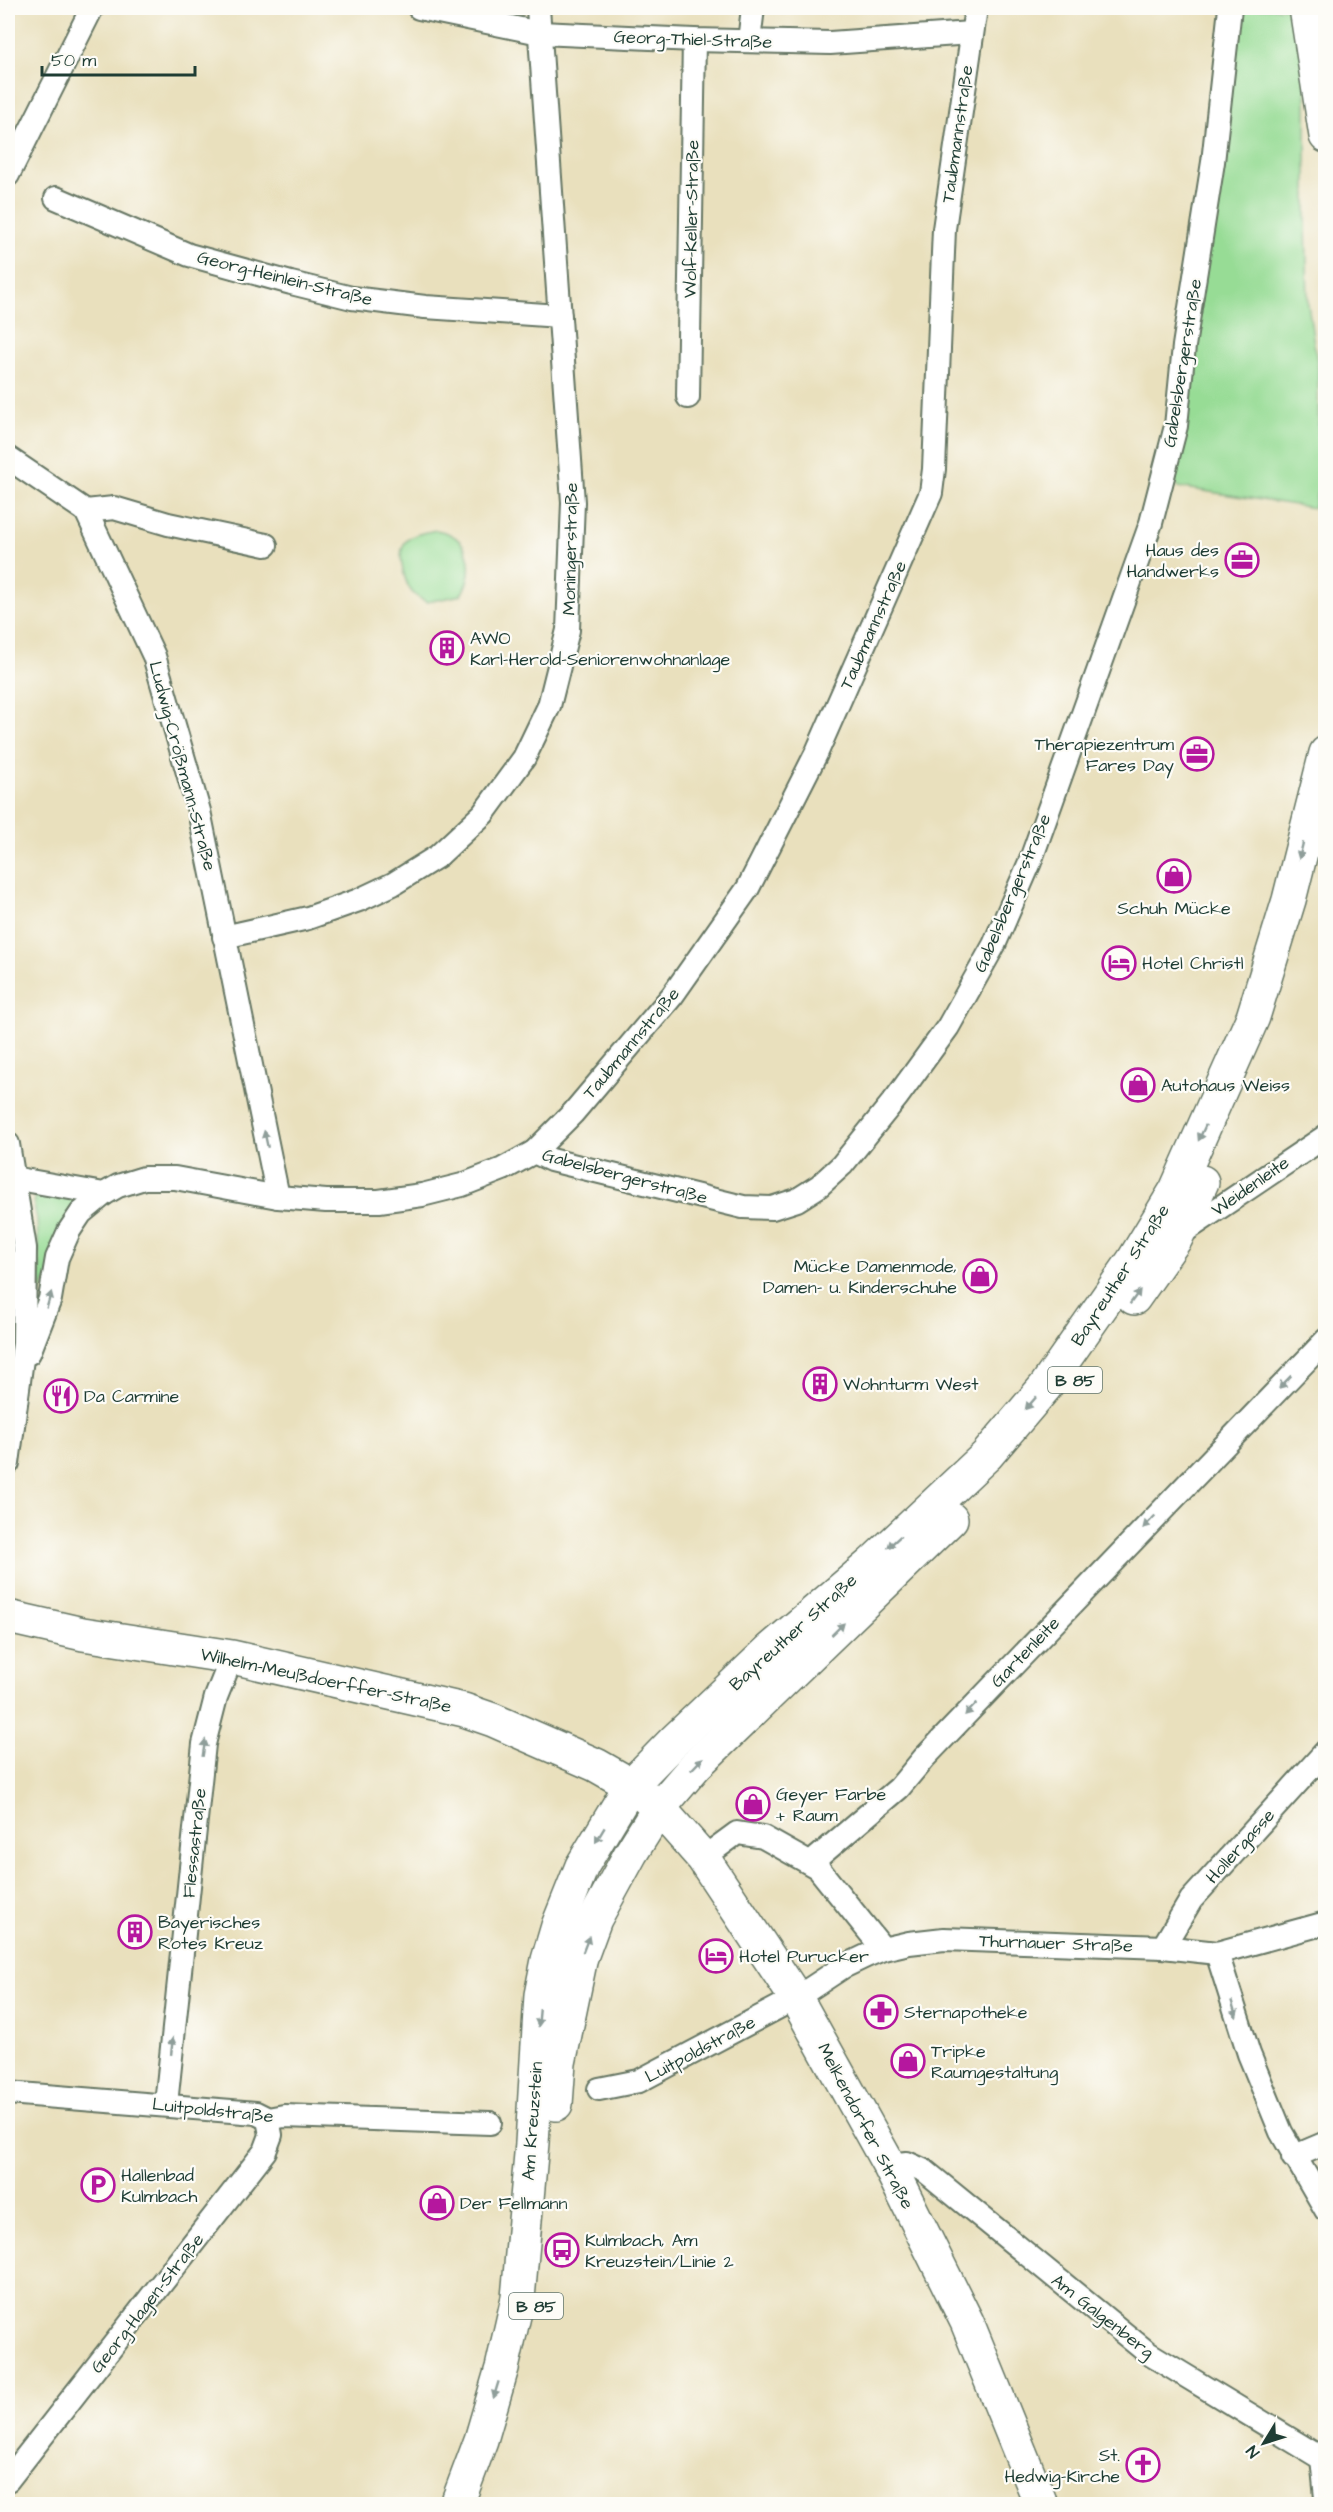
<svg xmlns="http://www.w3.org/2000/svg" width="1333" height="2512" font-family="'Architects Daughter',sans-serif">
<style>
.green{fill:#97dc95;stroke:#5b8c64;stroke-width:1.5}
.lines{fill:none;stroke-linecap:round;stroke-linejoin:round}
.street-casing{stroke:#667664;stroke-width:26}
.secondary-casing{stroke:#667664;stroke-width:36}
.primary-casing{stroke:#667664;stroke-width:36}
.street{stroke:#fff;stroke-width:22}
.secondary{stroke:#fff;stroke-width:33}
.primary{stroke:#fff;stroke-width:33}
.oneway{fill:#8f9e9a}
.labels{text-anchor:middle;stroke-width:4.5;stroke-linejoin:round;paint-order:stroke}
.shield{fill:#fdfcf7;stroke:#62766e;stroke-width:1.5}
.shield-label{font-size:16px;font-weight:bold;fill:#1f3d34}
.street-label{font-size:18px;fill:#1f3d34;stroke:#fdfcf7}
.poi-label{font-size:18px;fill:#1f3d34;stroke:#fdfcf7;text-anchor:start}
</style>
<rect width="100%" height="100%" fill="#fdfcf7"/>
<filter id="ink" filterUnits="userSpaceOnUse"><feTurbulence type="fractalNoise" baseFrequency=".0167" numOctaves="2"/><feDisplacementMap in="SourceGraphic" scale="12" xChannelSelector="R" yChannelSelector="G"/><feConvolveMatrix kernelMatrix="1 2 1 2 8 2 1 2 1" color-interpolation-filters="sRGB"/></filter>
<filter id="wash" filterUnits="userSpaceOnUse"><feTurbulence type="fractalNoise" baseFrequency=".008" numOctaves="4" result="noise"/><feDisplacementMap in="SourceGraphic" scale="24" xChannelSelector="R" yChannelSelector="G"/><feGaussianBlur stdDeviation="1.35" result="paint"/><feColorMatrix in="noise" values="0 0 0 0 0 0 0 0 0 0 0 0 0 0 0 0 0 1.4 0 .05"/><feComposite in="paint" operator="in"/></filter>
<g filter="url(#wash)">
<rect width="100%" height="100%" fill="#e9e0bd"/>
<g class="green">
<polygon points="1230,8 1306,8 1306,224 1308,304 1318,369 1319,483 1314,508 1178,487 1165,467"/>
<path d="M 436,530 C 470,535 477,568 461,595 L 427,602 C 423,600 418,598 415,595 C 405,587 398,558 403,546 C 407,535 425,532 436,530 Z"/>
<polygon points="39,1192 83,1197 41,1293 37,1219 34,1206 35,1197"/>
</g>
</g>
<g filter="url(#ink)">
<g class="lines">
<defs>
<g id="street">
<polyline points="419,8 540,33 694,40 830,43 971,33"/>
<polyline points="749,41 753,8"/>
<polyline points="8,175 92,8"/>
<polyline points="56,198 189,255 291,283 352,298 425,307 560,316"/>
<polyline points="688,397 694,40"/>
<polyline points="8,458 86,511 154,656 199,811 278,1197"/>
<polyline points="86,511 114,508 168,524 266,545"/>
<polyline points="224,937 308,918 359,900 393,884 438,856 483,814 524,758 549,706 568,630 573,502 538,8"/>
<polyline points="8,1144 25,1248 24,1344 8,1463"/>
<polyline points="534,1152 573,1113 672,996 748,888 816,754 931,493 934,469 944,229 976,8"/>
<polyline points="13,1178 104,1194 118,1186 144,1178 175,1178 278,1197 326,1201 379,1201 422,1195 462,1185 503,1169 534,1152 551,1160 743,1207 772,1208 797,1200 819,1186 842,1165 897,1097 948,1027 994,945 1030,862 1151,523 1176,426 1184,346 1213,162 1230,8"/>
<polyline points="1179,1235 1326,1136"/>
<polyline points="29,1353 50,1299 57,1258 69,1231 81,1213 104,1194"/>
<polyline points="703,1858 737,1833 763,1837 818,1868 883,1949"/>
<polyline points="818,1868 817,1858 899,1788 924,1758 1326,1340"/>
<polyline points="1163,1947 1191,1900 1326,1751"/>
<polyline points="1217,1953 1249,2054 1281,2132 1326,2210"/>
<polyline points="599,2089 639,2081 796,1998 843,1967 866,1956 883,1949 909,1943 944,1939 1163,1947 1217,1953 1326,1923"/>
<polyline points="8,2093 256,2113 268,2119 284,2116 490,2123"/>
<polyline points="166,2104 204,1744 216,1697 232,1657"/>
<polyline points="1293,2157 1326,2143"/>
<polyline points="889,2165 907,2163 925,2171 1148,2353 1326,2461"/>
<polyline points="1322,2458 1326,2498"/>
<polyline points="8,2480 265,2151 271,2135 268,2119"/>
</g>
<polyline id="secondary" points="8,1617 83,1634 232,1657 464,1710 493,1720 596,1765 631,1785 659,1808 703,1858 796,1998 889,2165 967,2322 1041,2504"/>
<g id="primary">
<polyline points="1306,8 1326,136"/>
<polyline points="1134,1298 1176,1238 1202,1182"/>
<polyline points="556,2104 559,2063 581,1957 595,1919 631,1853 659,1808 696,1765 951,1519"/>
<polyline points="457,2504 481,2440 502,2368 518,2298 532,2143 541,1995 548,1960 558,1926 582,1866 631,1785 674,1741 770,1650 871,1564 987,1455 1045,1387 1133,1261 1176,1190 1253,1017 1289,900 1326,753"/>
</g>
</defs>
<use href="#street" class="street-casing"/>
<use href="#secondary" class="secondary-casing"/>
<use href="#primary" class="primary-casing"/>
<use href="#street" class="street"/>
<use href="#secondary" class="secondary"/>
<use href="#primary" class="primary"/>
</g>
<defs><path id="oneway-solid" d="M-6-.8H1V-3.2L6.5 0L1 3.2V.8H-6Z" transform="scale(1.5)"/></defs>
<g class="oneway">
<use href="#oneway-solid" transform="translate(1301 851) rotate(104)"/>
<use href="#oneway-solid" transform="translate(1202 1133) rotate(115)"/>
<use href="#oneway-solid" transform="translate(266 1139) rotate(-102)"/>
<use href="#oneway-solid" transform="translate(1135 1297) rotate(-54)"/>
<use href="#oneway-solid" transform="translate(49 1300) rotate(-74)"/>
<use href="#oneway-solid" transform="translate(1285 1382) rotate(134)"/>
<use href="#oneway-solid" transform="translate(1031 1403) rotate(131)"/>
<use href="#oneway-solid" transform="translate(1149 1522) rotate(134)"/>
<use href="#oneway-solid" transform="translate(894 1542) rotate(138)"/>
<use href="#oneway-solid" transform="translate(838 1629) rotate(-44)"/>
<use href="#oneway-solid" transform="translate(971 1709) rotate(134)"/>
<use href="#oneway-solid" transform="translate(204 1748) rotate(-81)"/>
<use href="#oneway-solid" transform="translate(697 1764) rotate(-46)"/>
<use href="#oneway-solid" transform="translate(600 1835) rotate(121)"/>
<use href="#oneway-solid" transform="translate(586 1944) rotate(-69)"/>
<use href="#oneway-solid" transform="translate(1234 2009) rotate(73)"/>
<use href="#oneway-solid" transform="translate(539 2018) rotate(95)"/>
<use href="#oneway-solid" transform="translate(172 2046) rotate(-84)"/>
<use href="#oneway-solid" transform="translate(496 2390) rotate(107)"/>
</g>
</g>
<defs>
<symbol id="office-ring" viewBox="-11 -11 22 22"><circle r="9.5" fill="#fdfcf7" stroke="#b5179e" stroke-width="1.5"/><path d="M-6-3h4V-5.5h4V-3h4V5H-6ZM-1-4.5V-3h2v-1.5ZM-6 0V1H6V0Z" fill="#b5179e"/></symbol>
<symbol id="building-ring" viewBox="-11 -11 22 22"><circle r="9.5" fill="#fdfcf7" stroke="#b5179e" stroke-width="1.5"/><path d="M-4-6H4V6H1V3H-1V6H-4ZM-2.5-4.3h1.7v1.8h-1.7ZM.8-4.3h1.7v1.8H.8ZM-2.5-1h1.7V.8h-1.7ZM.8-1h1.7V.8H.8Z" fill="#b5179e"/></symbol>
<symbol id="shop-ring" viewBox="-11 -11 22 22"><circle r="9.5" fill="#fdfcf7" stroke="#b5179e" stroke-width="1.5"/><path d="M-5-2.5h2.3a2.7 3.5 0 0 1 5.4 0H5L5.5 6h-11ZM-1.5-2.5h3a1.5 2.3 0 0 0-3 0Z" fill="#b5179e"/></symbol>
<symbol id="hotel-ring" viewBox="-11 -11 22 22"><circle r="9.5" fill="#fdfcf7" stroke="#b5179e" stroke-width="1.5"/><path d="M-6-4.5h1.5V1H6V5H4.5V3h-9V5H-6ZM-4 0a1.8 1.8 0 1 1 3.6 0ZM.5 0V-2.5h3Q6-2.5 6 0Z" fill="#b5179e"/></symbol>
<symbol id="restaurant-ring" viewBox="-11 -11 22 22"><circle r="9.5" fill="#fdfcf7" stroke="#b5179e" stroke-width="1.5"/><path d="M-5-6h1v4h1v-4h1v4h1v-4h1v5L-1.5 .5V6h-2V.5L-5-1ZM5-6V6H3V1.5H1.5Q1.5-4 5-6Z" fill="#b5179e"/></symbol>
<symbol id="pharmacy-ring" viewBox="-11 -11 22 22"><circle r="9.5" fill="#fdfcf7" stroke="#b5179e" stroke-width="1.5"/><path d="M-2-6h4v4h4v4h-4v4h-4v-4h-4v-4h4Z" fill="#b5179e"/></symbol>
<symbol id="parking-ring" viewBox="-11 -11 22 22"><circle r="9.5" fill="#fdfcf7" stroke="#b5179e" stroke-width="1.5"/><path d="M-3.5-5.5H1a3.5 3.5 0 0 1 0 7H-1V5.5H-3.5ZM-1-3.4V-.6H.8a1.4 1.4 0 0 0 0-2.8Z" fill="#b5179e"/></symbol>
<symbol id="bus-ring" viewBox="-11 -11 22 22"><circle r="9.5" fill="#fdfcf7" stroke="#b5179e" stroke-width="1.5"/><path d="M-5-6H5V4H4V6H2V4H-2V6H-4V4H-5ZM-3.5-4V0h7V-4ZM-3.5 1.2v1.5H-2V1.2ZM2 1.2v1.5H3.5V1.2Z" fill="#b5179e"/></symbol>
<symbol id="church-ring" viewBox="-11 -11 22 22"><circle r="9.5" fill="#fdfcf7" stroke="#b5179e" stroke-width="1.5"/><path d="M-1.2-6h2.4v3.5h3.3v2.4h-3.3V6h-2.4V-.1h-3.3v-2.4h3.3Z" fill="#b5179e"/></symbol>
</defs>
<g fill-rule="evenodd">
<use href="#office-ring" x="1223" y="541" width="38" height="38"/>
<use href="#building-ring" x="428" y="629" width="38" height="38"/>
<use href="#office-ring" x="1178" y="735" width="38" height="38"/>
<use href="#shop-ring" x="1155" y="857" width="38" height="38"/>
<use href="#hotel-ring" x="1100" y="944" width="38" height="38"/>
<use href="#shop-ring" x="1119" y="1066" width="38" height="38"/>
<use href="#shop-ring" x="961" y="1257" width="38" height="38"/>
<use href="#building-ring" x="801" y="1365" width="38" height="38"/>
<use href="#restaurant-ring" x="42" y="1377" width="38" height="38"/>
<use href="#shop-ring" x="734" y="1785" width="38" height="38"/>
<use href="#building-ring" x="116" y="1913" width="38" height="38"/>
<use href="#hotel-ring" x="697" y="1937" width="38" height="38"/>
<use href="#pharmacy-ring" x="862" y="1993" width="38" height="38"/>
<use href="#shop-ring" x="889" y="2042" width="38" height="38"/>
<use href="#parking-ring" x="79" y="2166" width="38" height="38"/>
<use href="#shop-ring" x="418" y="2184" width="38" height="38"/>
<use href="#bus-ring" x="543" y="2231" width="38" height="38"/>
<use href="#church-ring" x="1124" y="2446" width="38" height="38"/>
</g>
<g class="labels">
<g class="shield">
<rect x="1048" y="1367" width="54" height="26" rx="4.5"/>
<rect x="509" y="2293" width="54" height="26" rx="4.5"/>
</g>
<g class="shield-label">
<text x="1075" y="1386">B 85</text>
<text x="536" y="2312">B 85</text>
</g>
<g class="street-label">
<text transform="translate(693 39) rotate(2)" y="6">Georg-Thiel-Straße</text>
<text transform="translate(957 134) rotate(-82)" y="6">Taubmannstraße</text>
<text transform="translate(691 219) rotate(-89)" y="6">Wolf-Keller-Straße</text>
<text transform="translate(285 278) rotate(14)" y="6">Georg-Heinlein-Straße</text>
<text transform="translate(1182 363) rotate(-81)" y="6">Gabelsbergerstraße</text>
<text transform="translate(570 549) rotate(-89)" y="6">Moningerstraße</text>
<text transform="translate(873 625) rotate(-66)" y="6">Taubmannstraße</text>
<text transform="translate(183 766) rotate(75)" y="6">Ludwig-Crößmann-Straße</text>
<text transform="translate(1012 893) rotate(-67)" y="6">Gabelsbergerstraße</text>
<text transform="translate(631 1043) rotate(-50)" y="6">Taubmannstraße</text>
<text transform="translate(625 1176) rotate(15)" y="6">Gabelsbergerstraße</text>
<text transform="translate(1250 1186) rotate(-35)" y="6">Weidenleite</text>
<text transform="translate(1120 1275) rotate(-57)" y="6">Bayreuther Straße</text>
<text transform="translate(793 1632) rotate(-42)" y="6">Bayreuther Straße</text>
<text transform="translate(1025 1652) rotate(-46)" y="6">Gartenleite</text>
<text transform="translate(326 1680) rotate(12)" y="6">Wilhelm-Meußdoerffer-Straße</text>
<text transform="translate(194 1843) rotate(-84)" y="6">Flessastraße</text>
<text transform="translate(1240 1846) rotate(-48)" y="6">Hollergasse</text>
<text transform="translate(1056 1943) rotate(2)" y="6">Thurnauer Straße</text>
<text transform="translate(700 2049) rotate(-28)" y="6">Luitpoldstraße</text>
<text transform="translate(213 2110) rotate(6)" y="6">Luitpoldstraße</text>
<text transform="translate(532 2121) rotate(-86)" y="6">Am Kreuzstein</text>
<text transform="translate(866 2126) rotate(62)" y="6">Melkendorfer Straße</text>
<text transform="translate(147 2303) rotate(-52)" y="6">Georg-Hagen-Straße</text>
<text transform="translate(1103 2316) rotate(38)" y="6">Am Galgenberg</text>
</g>
<g class="poi-label">
<text x="1219" y="556" text-anchor="end">Haus des<tspan x="1219" dy="21">Handwerks</tspan></text>
<text x="470" y="644">AWO<tspan x="470" dy="21">Karl-Herold-Seniorenwohnanlage</tspan></text>
<text x="1174" y="750" text-anchor="end">Therapiezentrum<tspan x="1174" dy="21">Fares Day</tspan></text>
<text x="1174" y="914" text-anchor="middle">Schuh Mücke</text>
<text x="1142" y="969">Hotel Christl</text>
<text x="1161" y="1091">Autohaus Weiss</text>
<text x="957" y="1272" text-anchor="end">Mücke Damenmode,<tspan x="957" dy="21">Damen- u. Kinderschuhe</tspan></text>
<text x="843" y="1390">Wohnturm West</text>
<text x="84" y="1402">Da Carmine</text>
<text x="776" y="1800">Geyer Farbe<tspan x="776" dy="21">+ Raum</tspan></text>
<text x="158" y="1928">Bayerisches<tspan x="158" dy="21">Rotes Kreuz</tspan></text>
<text x="739" y="1962">Hotel Purucker</text>
<text x="904" y="2018">Sternapotheke</text>
<text x="931" y="2057">Tripke<tspan x="931" dy="21">Raumgestaltung</tspan></text>
<text x="121" y="2181">Hallenbad<tspan x="121" dy="21">Kulmbach</tspan></text>
<text x="460" y="2209">Der Fellmann</text>
<text x="585" y="2246">Kulmbach, Am<tspan x="585" dy="21">Kreuzstein/Linie 2</tspan></text>
<text x="1120" y="2461" text-anchor="end">St.<tspan x="1120" dy="21">Hedwig-Kirche</tspan></text>
</g>
</g>
<rect width="1333" height="2512" fill="none" stroke="#fdfcf7" stroke-width="30"/>
<g transform="translate(1264 2443) rotate(232)" stroke="#fdfcf7" stroke-width="4.5" paint-order="stroke">
<path d="M0-4.5L10 22L0 15L-10 22Z" fill="#1f3d34"/>
<text y="-9" font-size="16" font-weight="bold" text-anchor="middle" fill="#1f3d34">N</text>
</g>
<path d="M42 66v9h153v-9" fill="none" stroke="#1f3d34" stroke-width="3"/>
<text x="51" y="66" font-size="18" fill="#1f3d34" stroke="#fdfcf7" stroke-width="4.5" paint-order="stroke">50 m</text>
</svg>
